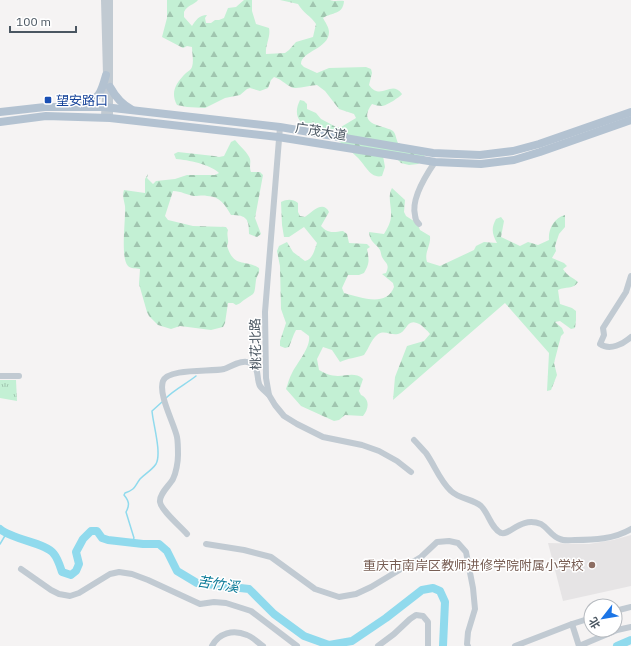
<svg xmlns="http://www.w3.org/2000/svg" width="631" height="646" font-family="'IBM Plex Sans','Noto Sans SC',sans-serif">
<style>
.education{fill:#e6e4e5}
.grass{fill:url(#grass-tufts)}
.forest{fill:url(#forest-firs)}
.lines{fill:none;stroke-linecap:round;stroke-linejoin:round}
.stream{stroke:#90daed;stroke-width:1.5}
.river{stroke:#90daed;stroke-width:8}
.minor{stroke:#c1cad2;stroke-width:6}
.major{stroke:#b3c2d1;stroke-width:8}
.transit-dot{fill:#1a4fb4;stroke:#fff;stroke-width:1.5}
.education-dot{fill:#8d6e63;stroke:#fff;stroke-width:1.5}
.labels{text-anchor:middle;stroke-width:3;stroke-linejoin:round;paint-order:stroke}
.transit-label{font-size:13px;fill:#164399;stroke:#fff;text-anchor:start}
.street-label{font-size:13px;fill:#4a5661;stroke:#fff}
.education-label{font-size:13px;fill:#785e54;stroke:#fff;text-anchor:end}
.water-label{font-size:14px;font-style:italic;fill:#0e7c99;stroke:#fff}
</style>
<defs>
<pattern id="grass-tufts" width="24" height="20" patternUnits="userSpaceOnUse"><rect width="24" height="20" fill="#c3f0d4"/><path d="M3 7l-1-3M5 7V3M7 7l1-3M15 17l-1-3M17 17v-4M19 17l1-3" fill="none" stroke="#a0c5af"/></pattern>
<pattern id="forest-firs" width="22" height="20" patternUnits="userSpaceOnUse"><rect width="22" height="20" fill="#c3f0d4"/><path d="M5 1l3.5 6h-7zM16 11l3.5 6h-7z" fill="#a0c5af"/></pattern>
</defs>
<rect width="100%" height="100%" fill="#f5f3f3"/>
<polygon class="education" points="631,535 631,586 563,601 548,543 589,544 613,540"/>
<polygon class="grass" points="0,380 16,380 17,401 0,398"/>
<g class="forest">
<path d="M 167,0 L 198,0 C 194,5 187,5 184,12 L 184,17 L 192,26 C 196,20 199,15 207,15 L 205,18 L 206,23 L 211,23 L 215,20 L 219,20 L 224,18 L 228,8 L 236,7 L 244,0 L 252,0 L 252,11 L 256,24 L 269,28 C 271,37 265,45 266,54 L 285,53 L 289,50 L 296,42 L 313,37 L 316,24 C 311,16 303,13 298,4 L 280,0 L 330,0 C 335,2 339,0 344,1 C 343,15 332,12 323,18 C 325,22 329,27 329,32 C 329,49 301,51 301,64 L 304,67 L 317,73 L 329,68 L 366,67 L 371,69 L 372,73 L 369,85 C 381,102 391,79 402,94 C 400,97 386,106 382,106 C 379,106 375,105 372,104 C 356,126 384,125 393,131 C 396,134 396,139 398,143 L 424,154 L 425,158 L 418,164 L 409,165 L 401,163 L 397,159 L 383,156 L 385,167 L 382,176 C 370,179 365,164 357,157 C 346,146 333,136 320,129 C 315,127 307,127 302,123 C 295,117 296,108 300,100 L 304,101 L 307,104 L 307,109 L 316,113 L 321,119 L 336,127 L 341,127 L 356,118 L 354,114 L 339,109 L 325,91 L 317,85 C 310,85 296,90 291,87 C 285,84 281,79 274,77 L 271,80 L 268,88 L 260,91 L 250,88 L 247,89 L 240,95 L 225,98 L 205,108 L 187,107 L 177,105 C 170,92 176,83 186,73 C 188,71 191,70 192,67 C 194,61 192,53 192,47 L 187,46 L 183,48 L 162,37 L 167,18 Z"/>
<path d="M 235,140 C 239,145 249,154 250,159 C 251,163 249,167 251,172 L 260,172 L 263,175 L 255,218 L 261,234 L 257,237 L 249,234 C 249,219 247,215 231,215 C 225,205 220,196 207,196 C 203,195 199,196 194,196 C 187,195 181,191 173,191 L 165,216 L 168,220 L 193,226 L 226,227 L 228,230 C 226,236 230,241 227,246 C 234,269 246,259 259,268 C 260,273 257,275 256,280 C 254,296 256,292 244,300 C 241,302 240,304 236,305 L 233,303 L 228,303 L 225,323 L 223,327 L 211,330 L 180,326 L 171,329 L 158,325 L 149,316 L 147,312 L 139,284 L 140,269 C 136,268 131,269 128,266 C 120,258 126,218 125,206 C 124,200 122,196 124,190 L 145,193 L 145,179 L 148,174 L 147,178 L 153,184 L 156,181 L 175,179 L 187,175 L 215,175 L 219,173 C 210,164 188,160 176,159 L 174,154 L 178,152 L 214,156 L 219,157 L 224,156 L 231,142 Z"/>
<path d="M 392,188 L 405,200 L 404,212 L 406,216 L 417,223 L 420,230 L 430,236 C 431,246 424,252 427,262 L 440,266 L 474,250 L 476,246 L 484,242 L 497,243 C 492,234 491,228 496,219 L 501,217 L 504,221 L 501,237 L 520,246 L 528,242 L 538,245 L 549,240 C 548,229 554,218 565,215 L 565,227 L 559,234 L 555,246 L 556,251 L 552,258 L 564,263 L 567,266 L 563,269 C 567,276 572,277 578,282 C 573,290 566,286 558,290 L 560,304 L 572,308 L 576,311 L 576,320 L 575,328 L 571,329 L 560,321 L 555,322 L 562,328 L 564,333 L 561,336 L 554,363 L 557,375 L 551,390 L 547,391 L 549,353 L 505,303 L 393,400 L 395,377 L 407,346 L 424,341 L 430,334 C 427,330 424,328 421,325 C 406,316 408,332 398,334 C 391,336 384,329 377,335 C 371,340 369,348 364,355 C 356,358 348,358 340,362 L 332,350 L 323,347 L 317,359 L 319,370 C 324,373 331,376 338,376 C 347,376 355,372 363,379 L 359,391 L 361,395 C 370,399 369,409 363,416 L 345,415 L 339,420 L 334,421 L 301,406 L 286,389 C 288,384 289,378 292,373 C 297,363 311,347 309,336 L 301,330 L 296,330 L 294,334 L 289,347 L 285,348 L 280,346 L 280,341 L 286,323 L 281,309 L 280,266 L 277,251 L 279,246 L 287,242 L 293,252 L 305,261 C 313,259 314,251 317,243 L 304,227 L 289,237 L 284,237 L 282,225 L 281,202 C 287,199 293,199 298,203 L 298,212 L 300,216 L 305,217 C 312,212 323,200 329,212 L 321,226 C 328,234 334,232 343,231 L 347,234 L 349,243 L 367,244 L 370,247 L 367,249 C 369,260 370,263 364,273 L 359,275 L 348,275 L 342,288 L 344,293 C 360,297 386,308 394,287 L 393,283 L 382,274 L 386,273 C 390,264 386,264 382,257 C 381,255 381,252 380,250 C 376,243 370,243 369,232 L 384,234 C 387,229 391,222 391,216 C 392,207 387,197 392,188 Z"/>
</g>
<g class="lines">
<g class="stream">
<path d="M 166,398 C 175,389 186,384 196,376"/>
<path d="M 132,542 L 134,538 L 126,512 C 130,505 129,501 124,495 L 125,493 C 136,489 134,487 140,479 C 145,474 152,470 156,464 C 162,453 153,424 152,411 L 162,402"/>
<polyline points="0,544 6,534"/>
</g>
<g class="river">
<path d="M 0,529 C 13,540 47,543 54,554 C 58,559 60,566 62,572 L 71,575 L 76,571 L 79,564 L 76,552 L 83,539 L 91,531 L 97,531 L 102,538 L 108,540 L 143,544 L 159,544 L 167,551 L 177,571 L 197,583 L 249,589 L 274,614 L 304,636 L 329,645 L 352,641 L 386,618 L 422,590 L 433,588 L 440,591 L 445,602 L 443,646"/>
<polyline points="617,646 631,640"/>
</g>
<g class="minor">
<polyline points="104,0 106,75 104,117"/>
<polyline points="110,118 110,0"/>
<polyline points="280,127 265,312 266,378 269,395 275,405 284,416 297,424 323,437 362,445 379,451 397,461 411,472"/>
<path d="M 419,224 C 417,222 415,218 415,215 C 411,199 426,175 435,162"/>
<path d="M 631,276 L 626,292 L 603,328 L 604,335 L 600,344 C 610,351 623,344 631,337"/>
<polyline points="0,376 19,376"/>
<path d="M 414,440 C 418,444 422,449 426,453 C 435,466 440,481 451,491 C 459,499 473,499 481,506 C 489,514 491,528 501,533 C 510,536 520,516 541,524 C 548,528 552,537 560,539 C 564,541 570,540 575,540 C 594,540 614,539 631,529"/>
<path d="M 187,534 C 181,527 161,510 160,502 C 159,494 169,486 173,479 C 176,473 178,462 178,455 C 178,449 178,442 177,437 C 174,423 158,395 163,381 C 168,368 211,372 224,369 C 232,366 244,358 252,364 C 260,369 256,379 260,386 C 262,389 266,392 269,395"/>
<polyline points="206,544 244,550 271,557 315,589 339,597 356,594 371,587 421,557 437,542 449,541 458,543 466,552 473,588 475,609 468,632 467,644 468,646"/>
<polyline points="21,569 51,590 59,594 70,596 79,593 110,574 119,572 132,574 148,580 200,604 214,602 226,603 251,611 297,646"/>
<polyline points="615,611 631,607"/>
<polyline points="572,624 579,646"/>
<path d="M 212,646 C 219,633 233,629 247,635 C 253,637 258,643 263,646"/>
<polyline points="378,646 394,634 410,619 416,615 423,616 428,622 428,646"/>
<polyline points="515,646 572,624 591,618"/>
<polyline points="579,646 617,630 631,627"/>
</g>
<g class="major">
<path d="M 110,87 C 115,96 121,104 131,109"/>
<path d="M 81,106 C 100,98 101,93 106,75"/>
<polyline points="0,112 45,107 104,107 280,127 433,153 480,155 513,151 539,144 631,112"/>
<polyline points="0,122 46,116 110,118 278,137 435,162 481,164 514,160 540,152 631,120"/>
</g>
</g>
<rect class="transit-dot" x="44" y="96" width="8" height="8" rx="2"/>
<circle class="education-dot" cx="592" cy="565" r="4"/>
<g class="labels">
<g class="transit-label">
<text x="56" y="105">望安路口</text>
</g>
<g class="street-label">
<text transform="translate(321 131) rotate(9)" y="5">广茂大道</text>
<text transform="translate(255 344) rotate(-91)" y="5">桃花北路</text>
</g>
<g class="education-label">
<text x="584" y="570">重庆市南岸区教师进修学院附属小学校</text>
</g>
<g class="water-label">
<text transform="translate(218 584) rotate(9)" y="5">苦竹溪</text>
</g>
</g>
<g transform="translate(603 618) rotate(239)"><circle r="19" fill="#ffffff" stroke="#b7bbc0"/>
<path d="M0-3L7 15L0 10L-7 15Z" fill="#1c75e6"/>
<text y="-6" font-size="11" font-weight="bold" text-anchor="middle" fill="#4a5661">北</text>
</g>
<path d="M10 26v6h66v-6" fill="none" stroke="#4a5661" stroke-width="2"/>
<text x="16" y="26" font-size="12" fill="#4a5661" stroke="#ffffff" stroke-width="3" paint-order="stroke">100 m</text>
</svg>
